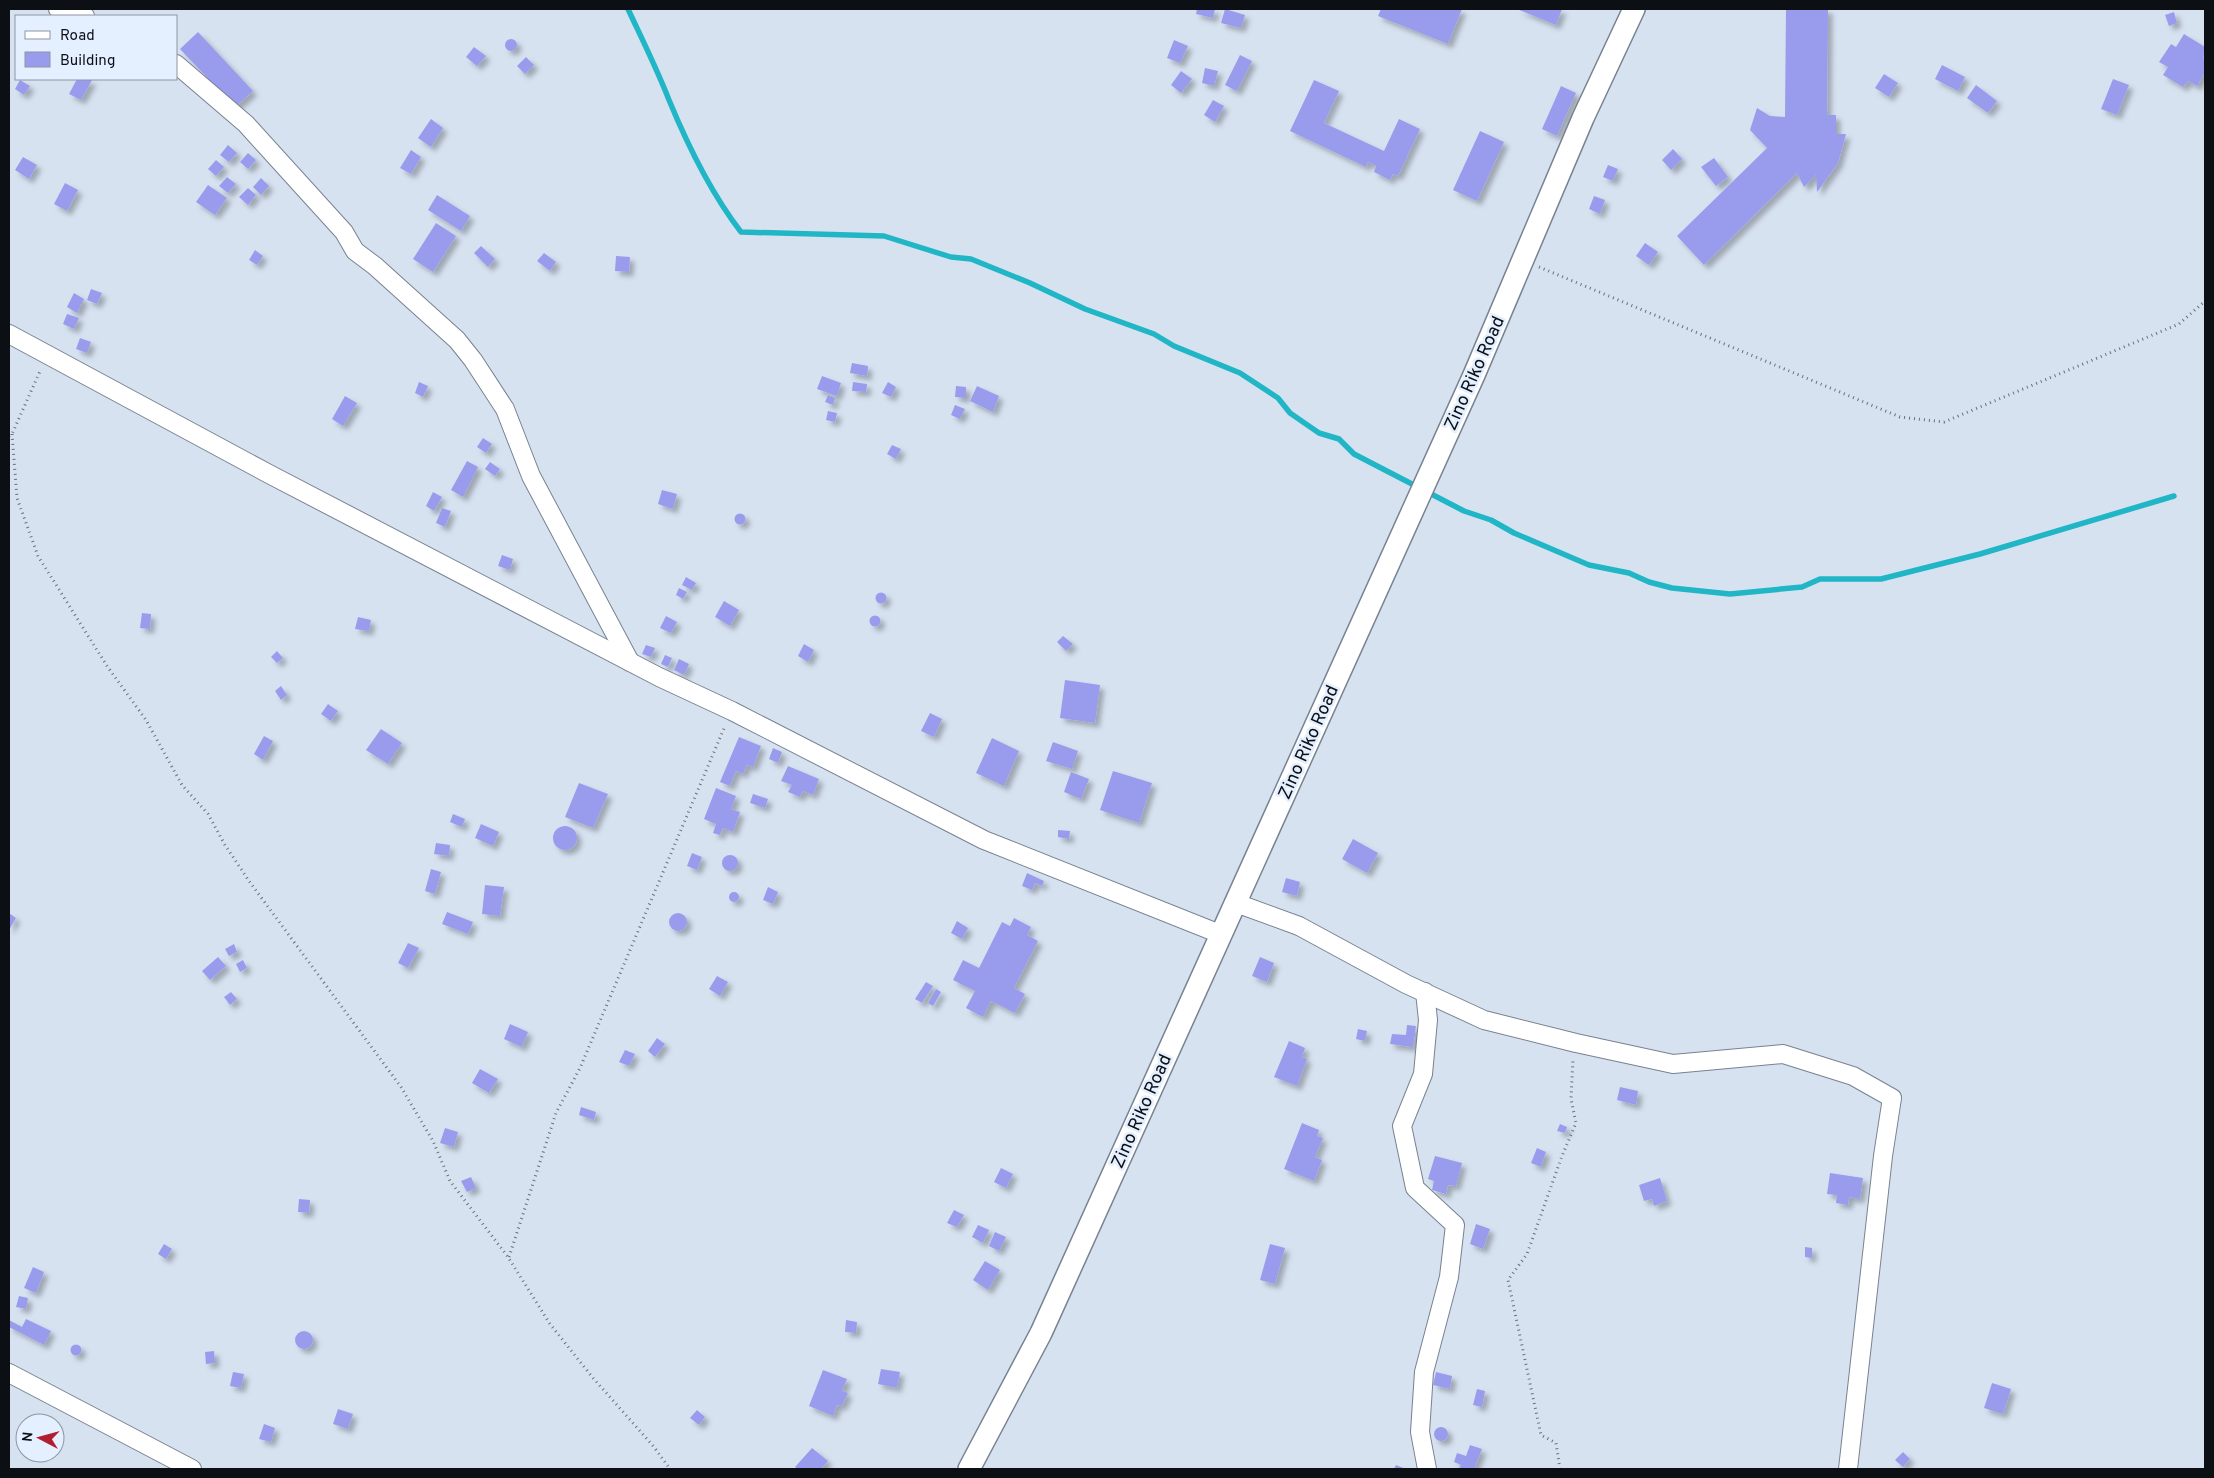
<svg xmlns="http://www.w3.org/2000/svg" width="2214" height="1478" font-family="Overpass,sans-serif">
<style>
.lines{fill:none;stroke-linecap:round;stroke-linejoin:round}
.stream{stroke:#21b6c6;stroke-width:5.5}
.building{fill:#999cec;filter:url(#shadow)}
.minor-casing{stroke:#788290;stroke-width:20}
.tertiary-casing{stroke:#788290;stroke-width:24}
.path{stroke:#6a717b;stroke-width:3;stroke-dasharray:1 4;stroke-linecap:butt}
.minor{stroke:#fff;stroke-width:18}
.tertiary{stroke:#fff;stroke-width:21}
.labels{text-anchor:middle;stroke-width:5;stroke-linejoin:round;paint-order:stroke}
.street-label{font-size:18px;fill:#0c1015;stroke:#e4efff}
</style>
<defs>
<filter id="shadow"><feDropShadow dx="4.5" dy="4.5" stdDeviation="2.5" flood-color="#0004"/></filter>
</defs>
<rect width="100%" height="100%" fill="#d7e2f1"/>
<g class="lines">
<path class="stream" d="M 628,9 C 642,39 657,69 669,100 C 688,146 710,192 741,232 L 884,236 L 951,257 L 971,259 L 1030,283 L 1085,309 L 1154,334 L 1174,346 L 1240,373 L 1278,398 L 1290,413 L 1319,433 L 1339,439 L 1354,454 L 1464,511 L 1491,520 L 1514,533 L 1589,565 L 1629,573 L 1649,582 L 1672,588 L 1730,594 L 1802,587 L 1820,579 L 1881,579 L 1980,554 L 2174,496"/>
</g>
<g class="building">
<polygon points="1197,9 1215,9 1213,18 1196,14"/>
<polygon points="1225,9 1245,15 1241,28 1221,23"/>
<polygon points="1381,9 1462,9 1448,44 1378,16"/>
<polygon points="1517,9 1562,9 1556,25"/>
<polygon points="1786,9 1828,9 1827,115 1836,115 1836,134 1846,134 1838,163 1817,192 1816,175 1804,187 1797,173 1704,265 1677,236 1767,148 1750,130 1757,108 1770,116 1785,117"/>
<polygon points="2174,12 2177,23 2169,26 2165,15"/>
<polygon points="198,32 253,91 235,107 180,49"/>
<polygon points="2184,34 2205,47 2203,59 2205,60 2205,72 2197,86 2188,81 2183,87 2163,75 2168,67 2159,62 2171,44 2176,47"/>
<circle cx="511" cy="45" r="6"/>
<polygon points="1174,40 1188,46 1180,63 1167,58"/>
<polygon points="474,47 486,56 477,66 466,57"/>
<polygon points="1240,55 1252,61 1237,91 1225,85"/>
<polygon points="526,57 534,65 525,74 517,66"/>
<polygon points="1942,65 1965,77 1958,91 1935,79"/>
<polygon points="1205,68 1218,71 1214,86 1202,83"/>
<polygon points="1181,71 1192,79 1181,93 1171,85"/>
<polygon points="1884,74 1898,83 1889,97 1875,88"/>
<polygon points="77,79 92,80 81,100 69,94"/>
<polygon points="2113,79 2129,85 2117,115 2101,109"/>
<polygon points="20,80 30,86 24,95 15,89"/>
<polygon points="1314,80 1339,91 1324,123 1384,151 1399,119 1420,129 1398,176 1393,174 1390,180 1374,172 1376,166 1368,162 1366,167 1290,131"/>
<polygon points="1976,85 1997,101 1988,113 1967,98"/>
<polygon points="1561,86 1576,93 1557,136 1542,129"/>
<polygon points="1213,100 1224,106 1215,122 1204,115"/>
<polygon points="431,119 443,128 431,147 418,138"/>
<polygon points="1480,131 1504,142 1477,201 1453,190"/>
<polygon points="228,145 237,153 229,162 220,155"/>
<polygon points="1673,149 1682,159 1671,170 1662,160"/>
<polygon points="411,150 421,157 411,174 400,168"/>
<polygon points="248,153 256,160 248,169 240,162"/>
<polygon points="23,157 37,165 29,179 15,170"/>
<polygon points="1714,158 1728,177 1716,186 1701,167"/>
<polygon points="216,160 224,167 216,176 208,169"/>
<polygon points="1608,165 1618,169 1613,181 1603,177"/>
<polygon points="227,177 236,184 228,193 219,186"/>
<polygon points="261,178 269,186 261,195 253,187"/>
<polygon points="65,183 78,190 67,211 54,204"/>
<polygon points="208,185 227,198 215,215 196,202"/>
<polygon points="248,188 256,195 248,205 239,197"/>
<polygon points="437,195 470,216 461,231 428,210"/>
<polygon points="1594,196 1605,200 1600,214 1589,209"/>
<polygon points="436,223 456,236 433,272 413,259"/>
<polygon points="1645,243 1658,252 1649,265 1636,256"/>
<polygon points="481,246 495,259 488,267 474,253"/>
<polygon points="255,250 263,256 257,265 249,260"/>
<polygon points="544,253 556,262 550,271 537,261"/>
<polygon points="616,256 630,257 629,272 615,271"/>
<polygon points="91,289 102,293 97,304 87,300"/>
<polygon points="74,293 84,299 77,313 67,307"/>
<polygon points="67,314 79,318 74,329 63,324"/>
<polygon points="80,338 91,342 87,353 76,349"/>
<polygon points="852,363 868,366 867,376 850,373"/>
<polygon points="822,376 841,383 837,396 817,389"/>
<polygon points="419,382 428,386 423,397 415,393"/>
<polygon points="853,382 867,384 866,392 852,391"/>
<polygon points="888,382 896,387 891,397 882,393"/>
<polygon points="956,386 966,387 966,398 955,397"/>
<polygon points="977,386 999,396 993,412 970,401"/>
<polygon points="828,395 835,398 833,405 825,402"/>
<polygon points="345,396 357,403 343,426 332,419"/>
<polygon points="955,405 965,409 960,419 951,415"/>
<polygon points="828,411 837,413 835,422 826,420"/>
<polygon points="483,438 492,444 486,453 477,447"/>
<polygon points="892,445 901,449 896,459 887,454"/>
<polygon points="467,461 478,467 463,497 451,490"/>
<polygon points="490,462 500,469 495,476 485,469"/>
<polygon points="662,490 677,494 673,509 658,504"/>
<polygon points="433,492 442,497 434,511 426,506"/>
<polygon points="442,508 451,511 445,527 436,523"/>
<circle cx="740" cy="519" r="5.5"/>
<polygon points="502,555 513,559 510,570 498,566"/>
<polygon points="686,577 696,583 692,590 682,585"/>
<polygon points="679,588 687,592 683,599 676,595"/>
<circle cx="881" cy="598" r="5.5"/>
<polygon points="724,601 739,610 730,626 715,617"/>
<polygon points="142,613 151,614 150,629 140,628"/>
<circle cx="875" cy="621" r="5.5"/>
<polygon points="666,616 677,622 671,633 660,628"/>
<polygon points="358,617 371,620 369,631 355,629"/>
<polygon points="1063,636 1073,644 1066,651 1057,642"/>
<polygon points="804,644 814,650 808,662 798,656"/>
<polygon points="646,645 655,648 651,657 642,654"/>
<polygon points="277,651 283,658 277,663 271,657"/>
<polygon points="665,655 672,658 668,667 661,664"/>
<polygon points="679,659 689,664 684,675 674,670"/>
<polygon points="1065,680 1100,685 1095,723 1060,718"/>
<polygon points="281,686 287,695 281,700 275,691"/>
<polygon points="328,704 338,711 331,721 321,714"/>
<polygon points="930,713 942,719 934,737 921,731"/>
<polygon points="381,729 402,743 388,764 366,750"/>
<polygon points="264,736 273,741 263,760 254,754"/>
<polygon points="739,737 761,746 753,767 747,765 743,774 736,771 730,786 720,782"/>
<polygon points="992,738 1019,751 1004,786 976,773"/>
<polygon points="1053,742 1078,751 1072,769 1046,761"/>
<polygon points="773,748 782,752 778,763 769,759"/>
<polygon points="788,766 819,779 813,795 803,791 800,797 788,792 792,785 781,781"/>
<polygon points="1113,771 1152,783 1139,823 1100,810"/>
<polygon points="1071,772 1089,779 1081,799 1064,792"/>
<polygon points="579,783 608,794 593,828 565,817"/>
<polygon points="716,788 736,796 731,809 740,812 733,832 723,828 720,835 713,833 716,824 704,819"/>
<polygon points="753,794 768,799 765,808 750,803"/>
<polygon points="453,814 465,819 462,827 450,822"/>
<polygon points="481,824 499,832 493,846 475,838"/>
<circle cx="565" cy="838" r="12"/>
<polygon points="1058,830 1070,831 1069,839 1058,837"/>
<polygon points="1353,839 1378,853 1367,873 1342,859"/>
<polygon points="436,843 450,845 449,856 434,854"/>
<polygon points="692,853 702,857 697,870 687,866"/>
<circle cx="730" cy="863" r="8"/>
<polygon points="431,869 441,872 435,894 425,891"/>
<polygon points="1027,873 1044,881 1042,886 1035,883 1032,890 1022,886"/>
<polygon points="1286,878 1300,882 1297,896 1282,892"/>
<polygon points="485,885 504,887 500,916 482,914"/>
<polygon points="768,887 778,892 773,904 763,900"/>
<circle cx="734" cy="897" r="5"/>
<polygon points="447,912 473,922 468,934 442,924"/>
<circle cx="678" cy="922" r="9"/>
<polygon points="9,913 16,918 9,930"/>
<polygon points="1014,918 1031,927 1027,935 1038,941 1014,988 1025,994 1015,1013 991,1001 983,1017 966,1008 975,991 953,980 963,960 979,968 1002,922 1010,926"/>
<polygon points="957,921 968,928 962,939 951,933"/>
<polygon points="408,943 419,948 408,968 398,963"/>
<polygon points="234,944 237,952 229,956 225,949"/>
<polygon points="218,957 226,966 210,980 202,971"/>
<polygon points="1260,957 1274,963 1267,982 1252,976"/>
<polygon points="243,960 247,968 240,972 236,964"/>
<polygon points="717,976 728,982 720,996 709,989"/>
<polygon points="926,982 933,986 922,1003 915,999"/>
<polygon points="936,989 941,992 933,1006 928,1003"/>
<polygon points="231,992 237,999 230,1005 224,997"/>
<polygon points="510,1024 528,1032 522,1047 504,1039"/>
<polygon points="1407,1025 1416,1026 1413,1047 1390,1044 1392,1034 1406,1035"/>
<polygon points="1358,1029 1367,1031 1365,1041 1356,1039"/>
<polygon points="657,1038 665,1044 655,1057 648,1051"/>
<polygon points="1289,1041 1305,1048 1302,1057 1307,1059 1297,1086 1274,1077"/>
<polygon points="625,1050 635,1054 629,1066 619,1062"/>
<polygon points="480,1069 498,1079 489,1093 472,1083"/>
<polygon points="1620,1087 1638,1091 1636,1105 1617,1100"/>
<polygon points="581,1107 596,1112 594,1120 579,1115"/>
<polygon points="1302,1123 1319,1130 1317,1136 1323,1138 1315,1157 1322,1160 1314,1181 1284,1169"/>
<polygon points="1560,1124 1567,1127 1565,1133 1557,1131"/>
<polygon points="445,1128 458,1132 454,1147 440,1143"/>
<polygon points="1537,1148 1546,1152 1541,1167 1531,1163"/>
<polygon points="1435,1156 1462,1163 1456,1186 1448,1185 1446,1194 1432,1190 1434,1181 1428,1179"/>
<polygon points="1001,1168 1013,1174 1006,1188 994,1182"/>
<polygon points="1830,1173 1863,1178 1860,1199 1849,1197 1848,1205 1836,1203 1837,1195 1827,1194"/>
<polygon points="471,1177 476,1188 467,1192 461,1181"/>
<polygon points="1660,1178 1667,1201 1654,1206 1652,1199 1644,1201 1639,1185"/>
<polygon points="299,1199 310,1200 309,1213 298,1212"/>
<polygon points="954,1210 964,1215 957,1227 947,1223"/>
<polygon points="1476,1224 1490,1229 1483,1249 1470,1244"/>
<polygon points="978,1225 989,1230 983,1243 972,1237"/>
<polygon points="995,1232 1006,1237 999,1251 989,1246"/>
<polygon points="164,1244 172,1249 166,1259 158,1254"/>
<polygon points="1270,1244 1285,1248 1275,1284 1260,1280"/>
<polygon points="1805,1247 1812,1248 1812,1258 1805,1257"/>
<polygon points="985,1261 1000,1270 988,1290 973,1280"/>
<polygon points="33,1267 44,1272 36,1293 24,1288"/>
<polygon points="19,1296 28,1298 26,1309 16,1307"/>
<polygon points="26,1319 51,1331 44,1345 9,1327 9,1320 22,1327"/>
<polygon points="846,1320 857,1322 856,1333 845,1332"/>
<circle cx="304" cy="1340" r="9"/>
<circle cx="76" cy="1350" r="5.5"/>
<polygon points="214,1351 215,1363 206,1364 205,1352"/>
<polygon points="881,1369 900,1372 897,1388 878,1384"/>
<polygon points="823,1370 847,1379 842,1391 848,1393 842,1406 837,1405 833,1416 809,1406"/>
<polygon points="233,1372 244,1374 241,1388 230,1386"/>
<polygon points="1436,1372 1452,1376 1450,1389 1433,1385"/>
<polygon points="1992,1383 2011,1389 2003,1414 1984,1408"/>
<polygon points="1477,1389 1485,1391 1482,1407 1473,1405"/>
<polygon points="338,1409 353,1414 348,1429 333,1424"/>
<polygon points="697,1410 705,1417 699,1425 690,1418"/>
<polygon points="264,1424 275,1428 271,1442 259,1439"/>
<circle cx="1441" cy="1434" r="7"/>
<polygon points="1470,1445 1482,1449 1474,1469 1459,1469 1461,1465 1454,1462 1457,1453 1466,1456"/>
<polygon points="812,1448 828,1461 821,1469 798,1469 795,1467"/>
<polygon points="1903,1452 1910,1459 1903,1467 1895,1460"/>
<polygon points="1396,1465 1406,1469 1394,1469"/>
</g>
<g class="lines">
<defs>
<g id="minor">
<polyline points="58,9 85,16"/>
<polyline points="176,64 246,124 344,232 355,251 375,266 457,340 473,360 505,409 531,476 630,662"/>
<polyline points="9,334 269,474 659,677 732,711 984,840 1220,934"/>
<polyline points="1236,903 1299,926 1406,984 1484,1020 1576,1043 1673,1064 1783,1054 1853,1076 1892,1098 1883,1156 1848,1469"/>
<polyline points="1425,992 1428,1020 1423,1074 1402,1126 1415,1188 1455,1225 1449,1277 1424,1372 1420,1432 1427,1469"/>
<polyline points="9,1373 192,1469"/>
</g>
<polyline id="tertiary" points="969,1469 1041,1333 1474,375 1583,118 1634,9"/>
</defs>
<use href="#minor" class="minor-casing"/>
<use href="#tertiary" class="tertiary-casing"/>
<g class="path">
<polyline points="1539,267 1900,417 1944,422 2179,324 2205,301"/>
<polyline points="12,434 17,498 38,556 107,666 146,720 182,785 208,814 225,845 249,881 401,1087 433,1141 450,1181 508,1257 550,1324 593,1378 654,1447 670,1469"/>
<polyline points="9,436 12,434 41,369"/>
<polyline points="509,1257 556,1113 580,1068 725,726"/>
<polyline points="1560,1469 1556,1443 1541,1435 1508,1280 1527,1254 1562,1156 1576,1123 1571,1099 1573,1059"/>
</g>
<use href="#minor" class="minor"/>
<use href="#tertiary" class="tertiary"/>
</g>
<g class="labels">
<g class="street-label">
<text transform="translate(1474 373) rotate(-66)" y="6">Zino Riko Road</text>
<text transform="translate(1308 742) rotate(-66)" y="6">Zino Riko Road</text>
<text transform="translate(1141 1111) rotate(-66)" y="6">Zino Riko Road</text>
</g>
</g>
<rect width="2214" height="1478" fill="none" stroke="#0c1015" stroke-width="20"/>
<rect x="15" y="15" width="162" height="65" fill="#e4efff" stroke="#8e96a1"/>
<rect x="25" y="31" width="25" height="8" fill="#ffffff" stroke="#8e96a1"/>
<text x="60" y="40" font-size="15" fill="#0c1015">Road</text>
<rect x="25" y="52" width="25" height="15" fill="#999cec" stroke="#8e96a1"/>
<text x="60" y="65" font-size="15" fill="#0c1015">Building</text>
<g transform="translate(40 1438) rotate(276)"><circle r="24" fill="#e4efff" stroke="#8e96a1"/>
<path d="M0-4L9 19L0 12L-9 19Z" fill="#b11e30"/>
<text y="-8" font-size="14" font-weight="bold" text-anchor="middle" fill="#0c1015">N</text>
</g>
</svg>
